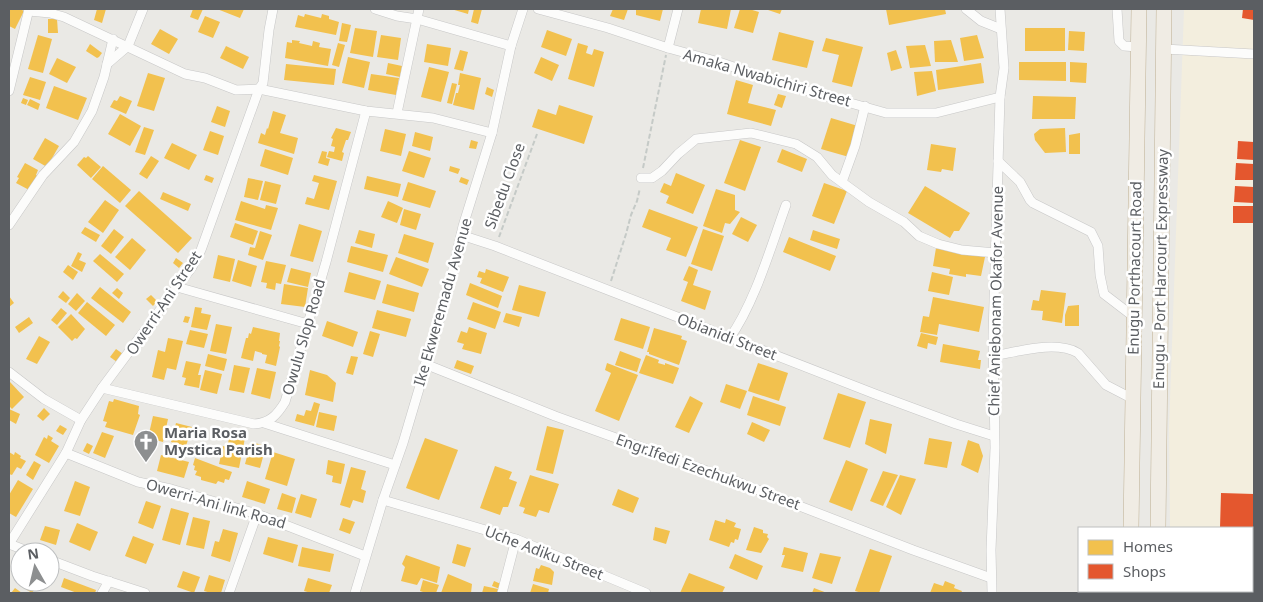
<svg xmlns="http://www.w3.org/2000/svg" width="1263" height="602" font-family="'Noto Sans',sans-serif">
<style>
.commercial{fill:#f3eede}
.homes{fill:#f2c14e}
.shops{fill:#e4572e}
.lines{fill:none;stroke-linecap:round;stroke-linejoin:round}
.minor-casing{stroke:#c7c7c7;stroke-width:10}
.trunk-casing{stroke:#bfb195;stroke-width:16}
.path{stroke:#c5cac7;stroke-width:2;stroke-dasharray:5 2.5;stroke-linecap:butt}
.minor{stroke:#fcfcfb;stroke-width:9}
.trunk{stroke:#f0ece4;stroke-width:15}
.labels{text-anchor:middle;stroke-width:5;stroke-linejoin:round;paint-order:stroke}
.street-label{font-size:15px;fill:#5b5e62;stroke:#fff}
.poi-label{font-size:15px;font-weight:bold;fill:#5b5e62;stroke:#fff;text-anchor:start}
</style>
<rect width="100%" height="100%" fill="#eae9e5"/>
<polygon class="commercial" points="1184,9 1254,9 1254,593 1170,593 1170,591 1252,591 1252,528 1170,528 1169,428"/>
<g class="homes">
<polygon points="9,9 20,9 24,11 15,29 9,26"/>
<polygon points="97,9 106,9 102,23 94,20"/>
<polygon points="193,9 203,9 198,20 190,17"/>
<polygon points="217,9 244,9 240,18"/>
<polygon points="451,9 469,9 468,14"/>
<polygon points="474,9 482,9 478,24 471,22"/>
<polygon points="613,9 628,9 624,20 610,16"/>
<polygon points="636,9 663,9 660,21 636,15"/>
<polygon points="701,9 731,9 727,29 698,23"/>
<polygon points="740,9 749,9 759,12 753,33 734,28"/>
<polygon points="765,9 782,9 780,14"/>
<polygon points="886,9 945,9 946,14 889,25"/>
<polygon points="305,14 321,18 322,14 329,16 329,19 339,22 336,35 295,27 298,15 304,17"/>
<polygon points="205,16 220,22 213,38 198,32"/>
<polygon points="48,19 57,19 58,33 48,33"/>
<polygon points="342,23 351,25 347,42 339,41"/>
<polygon points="355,28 377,31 373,57 350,53"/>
<rect x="1025" y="28" width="40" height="23"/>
<polygon points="160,29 178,39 169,54 151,44"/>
<polygon points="547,30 572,39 566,56 541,47"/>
<polygon points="1069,31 1085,32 1084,51 1068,50"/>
<polygon points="779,32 814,41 807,68 772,60"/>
<polygon points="38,35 52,39 43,73 28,69"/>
<polygon points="381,35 401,38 398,60 377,57"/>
<polygon points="977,35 984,58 964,61 960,38"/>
<polygon points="826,38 863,47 852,87 832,82 839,55 822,51"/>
<polygon points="292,40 300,41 299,43 312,46 313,41 320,43 319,47 331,49 328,66 285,58 287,42 292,43"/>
<polygon points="951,40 958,62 935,62 934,41"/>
<polygon points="338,43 345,45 339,67 332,65"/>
<polygon points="578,43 588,46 586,53 592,55 594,49 604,52 594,87 568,79"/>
<polygon points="90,44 102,53 99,57 97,58 86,51"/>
<polygon points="427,44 451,48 448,66 424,62"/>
<polygon points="925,45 931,66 910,68 906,46"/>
<polygon points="226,46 249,57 243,69 220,58"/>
<polygon points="460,50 468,52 463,71 454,69"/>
<polygon points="896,50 902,68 891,71 887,53"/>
<polygon points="348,57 370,62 364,88 342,83"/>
<polygon points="541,57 559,65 552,81 534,73"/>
<polygon points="57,58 76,67 67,83 49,74"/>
<polygon points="1019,62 1066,62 1066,81 1019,80"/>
<polygon points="1070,62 1087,63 1086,83 1070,82"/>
<polygon points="388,63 402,66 400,77 386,74"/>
<polygon points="981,63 984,83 938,90 936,70"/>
<polygon points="286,64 336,69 334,85 284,80"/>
<polygon points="429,67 449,72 441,102 421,97"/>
<polygon points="932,71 936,91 917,96 914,72"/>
<polygon points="148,73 165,78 154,111 137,106"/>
<polygon points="460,73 481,78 474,110 453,105 456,93 458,93 460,85 458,85"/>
<polygon points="371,74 399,78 396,95 368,90"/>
<polygon points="30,77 46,82 40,100 23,95"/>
<polygon points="736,80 753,85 748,103 776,110 771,126 727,114"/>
<polygon points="452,83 457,84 452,104 447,103"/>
<polygon points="54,86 87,98 78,120 46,108"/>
<polygon points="487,87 494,90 492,97 485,94"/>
<polygon points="778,94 786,96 782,108 774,105"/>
<polygon points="120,96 132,101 126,114 110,107 114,100 117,101"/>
<polygon points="1033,96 1076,97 1075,119 1032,119"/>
<polygon points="23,98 28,100 26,105 21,103"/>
<polygon points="30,99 40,104 38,110 27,105"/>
<polygon points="559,105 593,116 584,144 532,127 538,109 556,115"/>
<polygon points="217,106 230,111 225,127 211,122"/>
<polygon points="273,111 286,115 280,133 298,138 294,154 258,143 261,133 265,135 267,128 268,129"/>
<polygon points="120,114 141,126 130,146 108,134"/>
<polygon points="831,118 858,126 849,157 821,149"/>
<polygon points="144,127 154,130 145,155 135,152"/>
<polygon points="336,128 351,132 348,140 346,140 342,152 344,153 342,161 327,157 329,151 334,152 335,147 331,146 333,139 331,138"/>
<polygon points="1065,128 1066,152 1045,153 1035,140 1034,134 1040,129"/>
<polygon points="385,129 406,134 401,156 380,151"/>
<polygon points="210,131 224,136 218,155 203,150"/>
<polygon points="415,132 433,137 430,151 412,146"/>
<polygon points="1080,133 1080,154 1069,154 1069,135"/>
<polygon points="45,138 59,146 47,167 33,159"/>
<polygon points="471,140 478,142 476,149 469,148"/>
<polygon points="740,140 761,147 745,191 724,183"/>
<polygon points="172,143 197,155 189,170 164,158"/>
<polygon points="931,144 956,148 953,171 942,169 941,172 927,170"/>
<polygon points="265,149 293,158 288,175 260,166"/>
<polygon points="782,149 807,159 802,172 777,162"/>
<polygon points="322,151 327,152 326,158 330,159 328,166 318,163"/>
<polygon points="409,151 431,158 424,178 402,171"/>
<polygon points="88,156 101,167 91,178 77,165 84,157 86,158"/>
<polygon points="151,156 159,161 147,179 139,174"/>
<polygon points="25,163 38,170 36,175 39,177 31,191 16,183 19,178 17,177"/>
<polygon points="103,166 131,190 120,203 92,179"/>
<polygon points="450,166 460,169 458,174 449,171"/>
<polygon points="676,173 705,185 693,214 666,203 669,196 660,192 664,183 671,186"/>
<polygon points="206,175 214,178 212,183 204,180"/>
<polygon points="314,175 337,181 329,210 305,204 307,197 314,199 319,183 312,181"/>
<polygon points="367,176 401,184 398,197 364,189"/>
<polygon points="461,177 469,180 467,185 459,182"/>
<polygon points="248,178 263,181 258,200 244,197"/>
<polygon points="265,181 281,185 276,204 260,200"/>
<polygon points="408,182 436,191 430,208 402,200"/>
<polygon points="824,183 847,191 834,224 812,216"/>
<polygon points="925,186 970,213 959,231 954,231 950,238 908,213"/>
<polygon points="716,189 735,195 735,210 740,212 730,224 725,223 722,233 703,226"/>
<polygon points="139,191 192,238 178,253 125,206"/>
<polygon points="163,192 191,204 188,211 160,199"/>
<polygon points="105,200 119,210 103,233 88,222"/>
<polygon points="241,201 265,209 266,205 278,208 271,230 235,220"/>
<polygon points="388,201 403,208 397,223 381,217"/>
<polygon points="404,209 421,214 416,230 400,225"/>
<polygon points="649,209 698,227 686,257 666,250 671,238 642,227"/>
<polygon points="741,217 757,225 748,242 732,234"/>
<polygon points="235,223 258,231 253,245 230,237"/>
<polygon points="299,224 322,231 313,262 290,256"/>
<polygon points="85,227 100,235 96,242 81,233"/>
<polygon points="114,229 124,237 111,254 101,246"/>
<polygon points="703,229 724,236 712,271 691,264"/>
<polygon points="359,230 375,234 372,248 355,243"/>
<polygon points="813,230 840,239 837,249 810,240"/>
<polygon points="260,231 272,235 263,260 248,255 250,247 255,248"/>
<polygon points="404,234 434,243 428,263 398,253"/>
<polygon points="789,237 836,256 830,271 783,252"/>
<polygon points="132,238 146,250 130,270 115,257"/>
<polygon points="351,246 388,255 383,272 347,262"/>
<polygon points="936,248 985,257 981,276 966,274 966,277 949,274 950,269 933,266"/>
<polygon points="78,252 82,254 79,260 86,263 82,272 71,266"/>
<polygon points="100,254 124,274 117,282 93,261"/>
<polygon points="218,255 235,259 230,282 213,278"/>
<polygon points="396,257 429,269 422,287 389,274"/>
<polygon points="176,258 183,263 179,268 173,263"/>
<polygon points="238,260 257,266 251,287 232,281"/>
<polygon points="266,261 286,265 281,284 276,283 275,290 266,288 267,283 261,282"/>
<polygon points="68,265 78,272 73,280 63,272"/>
<polygon points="689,266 698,270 693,285 711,291 705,310 681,301 688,282 683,280"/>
<polygon points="291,268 311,273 308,287 287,282"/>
<polygon points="486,269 509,277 503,292 480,283 482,278 477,277 479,271 485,273"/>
<polygon points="349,272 381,281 375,300 344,292"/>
<polygon points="932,272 953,277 949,295 928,291"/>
<polygon points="470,283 502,296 498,308 466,295"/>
<polygon points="284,284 308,288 305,307 281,304"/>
<polygon points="387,284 419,293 414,312 382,303"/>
<polygon points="519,285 546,292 539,317 512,310"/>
<polygon points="100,287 131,312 123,323 91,298"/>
<polygon points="117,288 123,293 119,299 112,293"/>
<polygon points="1041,290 1066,293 1062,323 1042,320 1043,311 1031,310 1033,300 1039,301"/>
<polygon points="63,291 70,298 66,303 58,297"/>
<polygon points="77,293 85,301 76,311 68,304"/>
<polygon points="151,295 157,301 153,306 146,299"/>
<polygon points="9,296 14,303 9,307"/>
<polygon points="933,297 984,307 979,332 939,324 937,335 920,332 923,316 929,317"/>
<polygon points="87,302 115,325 106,336 78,313"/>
<polygon points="473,302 501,312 495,329 467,319"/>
<polygon points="1079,305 1079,326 1065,326 1065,315 1068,306"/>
<polygon points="195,307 202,308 201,313 211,315 207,330 191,327"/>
<polygon points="61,308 67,313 57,325 51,320"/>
<polygon points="377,310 411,319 406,337 372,328"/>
<polygon points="506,313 522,317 519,327 503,322"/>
<polygon points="71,314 85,329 77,339 75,338 72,341 58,327"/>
<polygon points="185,316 190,317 188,323 183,322"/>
<polygon points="29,317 33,323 19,333 15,327"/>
<polygon points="621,318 650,327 643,349 614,340"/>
<polygon points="327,321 358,332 353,347 322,336"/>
<polygon points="216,324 232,327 226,354 210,351"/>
<polygon points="253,327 280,333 279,341 280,341 279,346 280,347 276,366 265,363 267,355 262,354 262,353 255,351 253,361 241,358 246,338 248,338 249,333 251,334"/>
<polygon points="469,327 487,333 481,354 462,349 464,344 457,342 461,331 467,333"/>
<polygon points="654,328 682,336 681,339 687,341 679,365 649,354 649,352 647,352"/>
<polygon points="190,330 208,334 204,348 186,344"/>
<polygon points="370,331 380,334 373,357 363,354"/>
<polygon points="921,333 938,337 936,345 928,343 927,349 917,346"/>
<polygon points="39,336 50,342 37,364 26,359"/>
<polygon points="168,338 183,341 176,370 167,368 164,380 152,377 158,350 165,352"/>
<polygon points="943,344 980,351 978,360 981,360 980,369 940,362"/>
<polygon points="116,349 123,354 117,362 110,357"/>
<polygon points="620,351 641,359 637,372 615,365"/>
<polygon points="208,354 227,359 224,371 205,366"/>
<polygon points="646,355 659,360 658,363 665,365 665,363 679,368 673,384 639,373"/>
<polygon points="351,356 358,357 353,375 346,373"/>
<polygon points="457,360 474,366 471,374 454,368"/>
<polygon points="186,361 201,364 198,375 201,375 199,388 184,385 186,378 182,377"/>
<polygon points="607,363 638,375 619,421 595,411 611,373 605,370"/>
<polygon points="758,363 788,373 779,401 748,391"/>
<polygon points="234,365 250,368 244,393 229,390"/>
<polygon points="257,368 276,372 270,399 251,394"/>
<polygon points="205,370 222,374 217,394 200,390"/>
<polygon points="310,370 327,375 336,383 333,402 305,395"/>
<polygon points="10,382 24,397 12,409 9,406"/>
<polygon points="726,384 747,391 740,409 720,402"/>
<polygon points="838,393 866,402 850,448 823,439"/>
<polygon points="690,396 703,403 689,433 675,427"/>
<polygon points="753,396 786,407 780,426 747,415"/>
<polygon points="114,399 139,406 138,414 140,415 133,435 105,427 107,422 103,421 109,401 113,402"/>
<polygon points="314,402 320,404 314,426 295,421 297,414 304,416 306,410 311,411"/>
<polygon points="44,408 50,414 43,421 37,416"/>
<polygon points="9,409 20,414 16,424 9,420"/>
<polygon points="319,412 337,416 334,431 316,427"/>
<polygon points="153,416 168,419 163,442 148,438"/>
<polygon points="870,419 892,424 886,454 865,444"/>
<polygon points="752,422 770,430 764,442 747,434"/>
<polygon points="176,423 192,427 186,446 171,442"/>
<polygon points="60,425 67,429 63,435 56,431"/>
<polygon points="547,426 564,430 553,474 536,470"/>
<polygon points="102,432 114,436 105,458 93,453"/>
<polygon points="48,435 53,438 51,441 59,446 49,463 35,455 44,437 47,439"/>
<polygon points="230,435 245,438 239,468 219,464 223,446 227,447"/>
<polygon points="425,438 458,450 439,500 406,488"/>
<polygon points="929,438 952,442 947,468 924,464"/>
<polygon points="968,440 979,444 983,456 978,473 961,465"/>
<polygon points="251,442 266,446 260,468 245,464"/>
<polygon points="87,443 93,446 89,454 83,451"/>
<polygon points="9,452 14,455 15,452 21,456 20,458 26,461 21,469 17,467 12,475 9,474"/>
<polygon points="273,452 295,459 287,486 265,479"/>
<polygon points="161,455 189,462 184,478 157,471"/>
<polygon points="195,458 232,472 229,480 225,479 224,483 218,481 216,484 201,480 201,477 195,475 197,471 194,470 195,466 193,465"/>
<polygon points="328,460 345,464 341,484 332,482 333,476 326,474"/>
<polygon points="846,460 868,469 852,511 829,502"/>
<polygon points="34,461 41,465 33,480 26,475"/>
<polygon points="495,466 512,472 509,479 517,482 508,507 503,507 500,515 480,508"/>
<polygon points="351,467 366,471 361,489 366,491 363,503 353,500 350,508 340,505"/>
<polygon points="883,471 898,475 883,506 870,501"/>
<polygon points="530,475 559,484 549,513 539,510 536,517 523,513 525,508 519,506"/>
<polygon points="900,475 916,479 901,515 886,507"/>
<polygon points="18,480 33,489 16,517 9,513 9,495"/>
<polygon points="75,481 90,487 80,516 64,511"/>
<polygon points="247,481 270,489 265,504 242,497"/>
<polygon points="618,489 639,498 633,513 612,505"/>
<polygon points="282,493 296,498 292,513 277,509"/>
<polygon points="301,494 317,499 311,518 295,513"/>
<polygon points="146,501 161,506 153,529 138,523"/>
<polygon points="171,508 189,513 180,545 162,540"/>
<polygon points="193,517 210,521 204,549 186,545"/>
<polygon points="343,518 355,522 350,534 339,530"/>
<polygon points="726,519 736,523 734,527 741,529 738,540 735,539 734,543 731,542 729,547 709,540 715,520 725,523"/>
<polygon points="77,523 98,532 90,551 69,542"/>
<polygon points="45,526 60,530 56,545 40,540"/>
<polygon points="655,527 670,531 666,544 653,540"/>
<polygon points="754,527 763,530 763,533 768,534 767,537 769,539 761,553 746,550"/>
<polygon points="223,529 238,533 230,562 211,556 215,541 219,542"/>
<polygon points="133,536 154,544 146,564 125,556"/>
<polygon points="268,537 298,545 293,563 263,554"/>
<polygon points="457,544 471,548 465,567 452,563"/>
<polygon points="302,547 334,554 330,572 298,566"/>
<polygon points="784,547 808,553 803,572 781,567 785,555 782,555"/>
<polygon points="870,549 892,556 879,593 862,593 855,591"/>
<polygon points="820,553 841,557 832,584 812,578"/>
<polygon points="735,554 763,566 757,580 729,568"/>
<polygon points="406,555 440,567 437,583 421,578 417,585 401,581 405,567 402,564"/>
<polygon points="541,565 550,568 554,572 552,585 533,581 536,568 539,569"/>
<polygon points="183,571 200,577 194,593 177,587"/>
<polygon points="689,573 725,587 722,593 680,593"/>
<polygon points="448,574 472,584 471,593 441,593"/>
<polygon points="209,575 225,580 221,593 211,593 204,591"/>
<polygon points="64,578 96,590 95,593 77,593 61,587"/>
<polygon points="308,578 332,585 329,593 311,593 304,591"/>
<polygon points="423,580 439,585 436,593 426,593 420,591"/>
<polygon points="494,581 501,584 500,589 492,586"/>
<polygon points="945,581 955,585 954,588 962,591 961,593 930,593 934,583 943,586"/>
<polygon points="21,582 40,582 32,593 19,585"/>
<polygon points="533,584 549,589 548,593 530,593"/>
<polygon points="484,586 498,589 497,593 482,593"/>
<polygon points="15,588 22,593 11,593"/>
<polygon points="814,588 827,593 812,593"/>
</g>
<g class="shops">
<polygon points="1243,9 1254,9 1254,20 1242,18"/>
<polygon points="1238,141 1254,142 1254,160 1237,159"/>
<polygon points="1236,163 1254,164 1254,180 1235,180"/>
<polygon points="1235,186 1254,187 1254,203 1234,202"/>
<rect x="1233" y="206" width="21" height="17"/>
<polygon points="1221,493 1254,494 1254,561 1252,561 1252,528 1220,528"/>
</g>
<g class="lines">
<defs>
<g id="minor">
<polyline points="375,9 397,16 417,19 511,46"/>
<polyline points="538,9 608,28 668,48 719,62 783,84 886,113 936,113 1000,97"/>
<polyline points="966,9 981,21 1001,29"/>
<polyline points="1117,9 1119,41 1124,46 1138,47"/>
<polyline points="29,11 50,13 64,17 185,74 205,78 236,90 259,89 366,111 433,118 492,133"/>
<polyline points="668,48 678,9"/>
<polyline points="1164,49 1254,54"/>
<polyline points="107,64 128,46 143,9"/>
<polyline points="9,91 29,9"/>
<polyline points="397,113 419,9"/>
<polyline points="998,161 1020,182 1030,200 1033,203 1091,232 1098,246 1100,275 1104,294 1134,317"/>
<polyline points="641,178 652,178 662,171 678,154 696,139 751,133 796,144 817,157 832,175 869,202 904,222 919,236 938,244 962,250 996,253"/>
<polyline points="842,182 855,146 865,106"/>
<polyline points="9,225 43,175 74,142 92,111 104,77 113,39"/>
<polyline points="461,235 495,246 875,394 956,424 994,436"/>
<polyline points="177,287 308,324"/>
<path d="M 729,339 C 755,303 771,246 786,205"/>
<path d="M 993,356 C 1017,352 1056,340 1078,353 L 1106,385 L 1133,399"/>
<polyline points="425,364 555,416 735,481 913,550 991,578"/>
<polyline points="9,372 44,399 81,420"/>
<path d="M 102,388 L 254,424 C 270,423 277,415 285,402 L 326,262 L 366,111"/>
<polyline points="264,423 395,465"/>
<polyline points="66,453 138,482 171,489 257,514 365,556"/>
<polyline points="383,500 516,539 646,593"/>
<polyline points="9,544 66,453 81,420 102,388 192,267 201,250 259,89 263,83 269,30 273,9"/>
<polyline points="9,544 30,552"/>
<polyline points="50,560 92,576 145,593"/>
<polyline points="102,593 109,581"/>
<polyline points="229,593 257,514"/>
<polyline points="355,593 383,500 403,443 448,291 463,226 492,133 511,46 523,9"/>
<polyline points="502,593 516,539"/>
<polyline points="992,593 991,550 995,448 993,336 1000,97 1004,68 1000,9"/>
</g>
<g id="trunk">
<polyline points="1131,528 1139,9"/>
<polyline points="1158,528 1164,9"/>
<polyline points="1130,593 1130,591"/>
<polyline points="1157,593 1157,591"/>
</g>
</defs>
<use href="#minor" class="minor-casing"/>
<use href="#trunk" class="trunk-casing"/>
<g class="path">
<polyline points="643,168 666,55"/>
<polyline points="499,237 537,134"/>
<polyline points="611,281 626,234 631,215 637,201 640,188"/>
</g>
<use href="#minor" class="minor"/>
<use href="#trunk" class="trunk"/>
</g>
<defs>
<symbol id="church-pin" viewBox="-11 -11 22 30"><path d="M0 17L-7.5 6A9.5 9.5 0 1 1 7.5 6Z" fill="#8d8f90" stroke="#fff"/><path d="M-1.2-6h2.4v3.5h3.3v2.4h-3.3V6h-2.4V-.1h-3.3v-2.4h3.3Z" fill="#fff"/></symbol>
</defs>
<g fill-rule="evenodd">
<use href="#church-pin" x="132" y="428" width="28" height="38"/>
</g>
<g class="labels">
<g class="street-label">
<text transform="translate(767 78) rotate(16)" y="5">Amaka Nwabichiri Street</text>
<text transform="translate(505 186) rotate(-70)" y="5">Sibedu Close</text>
<text transform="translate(1135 268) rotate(-89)" y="5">Enugu Porthacourt Road</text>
<text transform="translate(1161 269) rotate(-89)" y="5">Enugu - Port Harcourt Expressway</text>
<text transform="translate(996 301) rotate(-89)" y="5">Chief Aniebonam Okafor Avenue</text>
<text transform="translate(443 302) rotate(-74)" y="5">Ike Ekweremadu Avenue</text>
<text transform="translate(164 303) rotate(-56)" y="5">Owerri-Ani Street</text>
<text transform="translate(304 337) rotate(-74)" y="5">Owulu Slop Road</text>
<text transform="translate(727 337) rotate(21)" y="5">Obianidi Street</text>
<text transform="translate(708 472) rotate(20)" y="5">Engr.Ifedi Ezechukwu Street</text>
<text transform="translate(216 504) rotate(16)" y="5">Owerri-Ani link Road</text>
<text transform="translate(544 553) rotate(21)" y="5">Uche Adiku Street</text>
</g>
<g class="poi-label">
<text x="164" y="438">Maria Rosa<tspan x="164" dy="17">Mystica Parish</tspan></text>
</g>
</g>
<rect width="1263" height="602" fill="none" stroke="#5b5e62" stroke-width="20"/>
<rect x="1078" y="527" width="175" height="65" fill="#ffffff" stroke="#bdbfc0"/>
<rect x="1088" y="540" width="25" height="15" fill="#f2c14e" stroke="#bdbfc0"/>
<text x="1123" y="552" font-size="15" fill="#5b5e62">Homes</text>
<rect x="1088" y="564" width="25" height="15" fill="#e4572e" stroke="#bdbfc0"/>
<text x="1123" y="577" font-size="15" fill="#5b5e62">Shops</text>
<g transform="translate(35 567) rotate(352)"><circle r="24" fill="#ffffff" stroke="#bdbfc0"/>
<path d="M0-4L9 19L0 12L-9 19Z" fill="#8d8f90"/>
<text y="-8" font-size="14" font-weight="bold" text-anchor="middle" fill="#5b5e62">N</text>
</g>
</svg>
